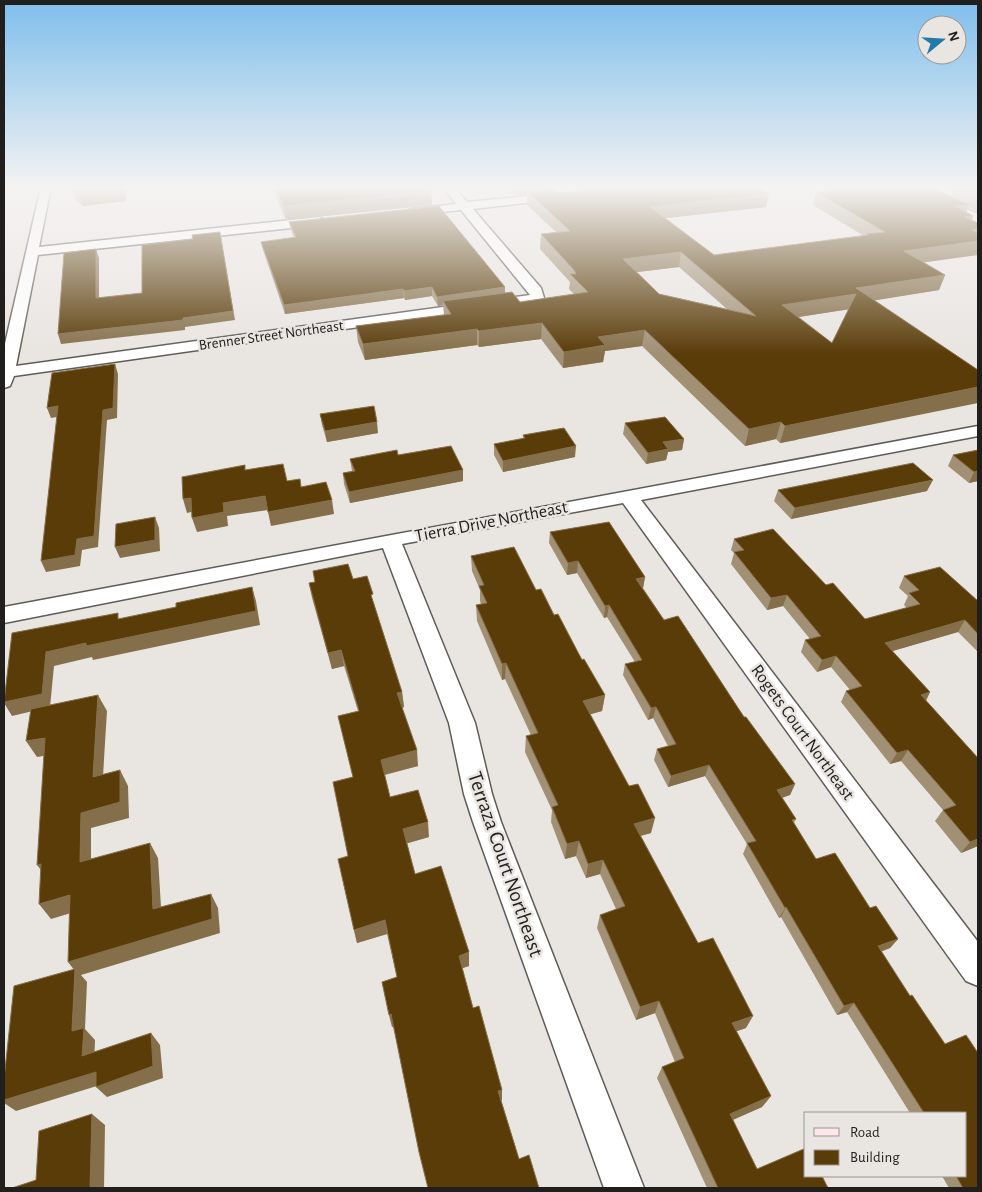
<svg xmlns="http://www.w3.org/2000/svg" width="982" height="1192" font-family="'Alegreya Sans',sans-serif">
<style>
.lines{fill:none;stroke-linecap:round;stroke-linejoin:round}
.street-casing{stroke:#5f5c58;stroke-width:3}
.secondary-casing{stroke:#5f5c58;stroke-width:2}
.street{fill:#fff;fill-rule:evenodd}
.secondary{fill:#fde6ec;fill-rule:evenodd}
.wall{fill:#a29075;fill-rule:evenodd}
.shaded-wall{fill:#856f4a}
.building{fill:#5a3c09;stroke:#856f4a;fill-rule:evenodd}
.labels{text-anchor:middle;stroke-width:5;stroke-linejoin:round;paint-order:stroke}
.far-street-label{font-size:15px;fill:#211f1e;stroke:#e9e5e1}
.street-label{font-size:18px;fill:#211f1e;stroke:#e9e5e1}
.near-street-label{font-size:21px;fill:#211f1e;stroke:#e9e5e1}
</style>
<rect width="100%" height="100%" fill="#e9e5e1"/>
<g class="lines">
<defs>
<g id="street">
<polygon points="41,187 51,187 39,247 320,217 326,221 320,225 38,255 16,366 530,295 461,210 411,215 405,212 411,209 456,204 443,187 454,187 467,202 558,193 564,196 558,199 473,209 541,288 544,298 542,301 14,376 10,386 4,388 4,348"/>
<polygon points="978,426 978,436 641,500 978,942 978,986 966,981 623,503 402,544 475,723 492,794 501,822 644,1188 604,1188 473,822 464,794 449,723 383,548 4,623 4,607"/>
</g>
<polygon id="secondary" points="904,187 922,187 978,214 978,223"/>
</defs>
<use href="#street" class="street-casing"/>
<use href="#secondary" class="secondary-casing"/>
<use href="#street" class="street"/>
<use href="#secondary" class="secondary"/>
</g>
<g class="wall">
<polygon points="71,187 126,201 83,206 76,201"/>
<polygon points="272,187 431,187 432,205 286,220"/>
<path d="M 503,187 L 542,187 L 542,190 L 558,193 L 766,207 L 666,218 L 714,255 L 864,236 L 813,205 L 816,192 L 837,189 L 833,187 L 912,187 L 917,190 L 951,196 L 954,187 L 978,187 L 978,212 L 968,207 L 966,212 L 973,216 L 972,220 L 923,262 L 945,275 L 939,290 L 874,300 L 797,440 L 780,443 L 776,439 L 745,446 L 642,346 L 605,351 L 603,362 L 563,368 L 541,339 L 479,347 L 477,345 L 365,360 L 358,342 L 356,326 L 444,315 L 443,305 L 438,306 L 432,296 L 405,300 L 404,298 L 285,314 L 263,250 L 261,242 L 294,238 L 291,230 L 289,222 L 505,287 L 505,293 L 520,302 L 574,294 L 569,289 L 570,282 L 540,249 L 541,234 L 556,232 L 527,205 L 527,194 L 517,195 L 510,193 ZM 679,267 L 727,309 L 659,294 L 637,272 ZM 849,309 L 832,343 L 799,317 Z"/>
<polygon points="320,414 378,433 327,442 322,425"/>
<polygon points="625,423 684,439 682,450 668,452 666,460 646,464 623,434"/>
<polygon points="523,435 575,457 503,472 494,455 494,444 523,439"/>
<polygon points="978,450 978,481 969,483 948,466 953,455"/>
<polygon points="398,455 463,470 463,481 350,503 344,484 343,473 352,471 350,459"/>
<polygon points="778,490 927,491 791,519 774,501"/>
<polygon points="609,522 645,577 643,588 664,620 678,616 744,717 746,717 795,784 790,795 782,798 796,819 794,823 816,859 835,853 870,908 876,906 898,939 890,948 881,952 910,996 912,995 945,1044 966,1035 978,1053 978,1188 949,1188 942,1176 966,1176 966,1113 910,1113 847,1012 837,1015 781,917 779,918 743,854 747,844 705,776 668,787 654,760 657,749 668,746 653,718 648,720 623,675 625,664 635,662 607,617 604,618 577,573 567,575 549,543 550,532"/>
<polygon points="734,539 826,585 865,619 907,608 904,605 908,596 899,588 904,576 978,601 978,652 958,632 892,651 930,692 926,701 978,846 961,853 935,821 943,810 901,761 890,764 841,702 846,691 850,690 831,667 817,672 801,652 805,640 810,639 783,606 767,610 731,564 734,553 731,550"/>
<polygon points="471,556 536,590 554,615 605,695 602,711 590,714 651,833 641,836 698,943 746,1028 736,1031 771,1096 762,1107 733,1120 757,1169 828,1188 707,1188 657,1078 662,1067 675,1062 655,1013 636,1020 597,928 600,915 616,909 600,874 586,878 576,856 565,859 551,822 552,810 525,752 526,736 531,735 505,679 502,680 477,621 476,605 481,604 480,601 480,590 472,571"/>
<polygon points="353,579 374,604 402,692 404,707 402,708 418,766 385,775 390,797 429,837 407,843 415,874 469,966 462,968 473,1008 519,1159 539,1188 394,1026 392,1027 397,977 387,934 357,943 354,930 348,856 353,777 338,716 358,711 344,666 332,669 312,598 309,583"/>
</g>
<g class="shaded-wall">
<polygon points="122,187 126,187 126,201 83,206 79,192"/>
<polygon points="428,187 431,187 432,205 286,220 284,206"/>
<polygon points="531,187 542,187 542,192 528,192 527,194 517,195 517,189"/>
<polygon points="769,194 766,207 649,220 650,207"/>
<polygon points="969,205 964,218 955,206"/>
<polygon points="973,216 968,230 965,217"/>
<polygon points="978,229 978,255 898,266 904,251 972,230"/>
<polygon points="220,232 235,320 185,327 185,330 61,344 58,334 183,318"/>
<polygon points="96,249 99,258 99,308 96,298"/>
<polygon points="681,252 679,267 621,274 623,259"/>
<polygon points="945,275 939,290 853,304 851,309 778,320 782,305 856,288"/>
<polygon points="432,287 432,296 405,300 404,291"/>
<polygon points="505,287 505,297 443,301 443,305 438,306 437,297"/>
<polygon points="403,289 404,298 285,314 284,305"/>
<polygon points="542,323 541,339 479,347 479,331"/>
<polygon points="477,329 477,345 365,360 363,344"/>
<polygon points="645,330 642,346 605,351 603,362 563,368 564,352 598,337"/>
<polygon points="115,364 118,374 117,418 107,420 98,547 82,550 80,566 46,572 41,561 77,539 103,410"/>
<polygon points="978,387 978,403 780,443 785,426"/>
<polygon points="58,406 62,416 51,418 47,408"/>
<polygon points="377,422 378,433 327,442 325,431"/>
<polygon points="781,422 776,439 745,446 749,429"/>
<polygon points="684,439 682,450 668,452 666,460 646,464 648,453 663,442"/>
<polygon points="576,446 575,457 503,472 503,461"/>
<polygon points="463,470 463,481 350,503 349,492"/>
<polygon points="978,471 978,481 969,483 974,472"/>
<polygon points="933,480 927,491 791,519 795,508"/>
<polygon points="265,496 268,510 227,516 228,526 197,532 192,518 223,503"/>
<polygon points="191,498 195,511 187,513 183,499"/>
<polygon points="332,500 334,514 271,526 268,512"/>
<polygon points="155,517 159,528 160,551 120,558 115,547"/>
<polygon points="578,561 577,573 567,575 568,563"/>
<polygon points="645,577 643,588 636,579"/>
<polygon points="252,587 256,601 260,625 93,660 92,657 54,666 50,707 12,716 4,703 46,652"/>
<polygon points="787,595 783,606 767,610 771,598"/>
<polygon points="609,605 607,617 604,618 605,606"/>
<polygon points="965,620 958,632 879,655 885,643"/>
<polygon points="341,650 344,666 332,669 328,653"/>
<polygon points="836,656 831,667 817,672 822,660"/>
<polygon points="506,663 505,679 502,680 502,664"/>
<polygon points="402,692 404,707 399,709 397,693"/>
<polygon points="930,692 924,704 921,695"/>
<polygon points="98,695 107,711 102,792 93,777"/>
<polygon points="605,695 602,711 581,717 583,701"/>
<polygon points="656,707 653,718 648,720 651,708"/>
<polygon points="45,738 55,754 37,757 26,741"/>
<polygon points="417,750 418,766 383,775 381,760"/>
<polygon points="908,750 901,761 890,764 897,753"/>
<polygon points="709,765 705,776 668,787 671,776"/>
<polygon points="120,770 128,786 129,818 91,828 91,877 80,862 81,813"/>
<polygon points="795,784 790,795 772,801 777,790"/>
<polygon points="655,818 651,833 631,838 634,824"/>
<polygon points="428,822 429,837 405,844 403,829"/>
<polygon points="978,839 978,846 961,853 970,842"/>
<polygon points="579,841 576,856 565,859 567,844"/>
<polygon points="150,843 158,858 162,923 153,909"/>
<polygon points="603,860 600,874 586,878 588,864"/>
<polygon points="41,864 49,880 37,865"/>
<polygon points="211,894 218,908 220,933 81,975 87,982 85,1029 95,1040 94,1068 82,1056 72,1031 75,971 68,962"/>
<polygon points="70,895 81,910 51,919 39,904"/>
<polygon points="786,907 781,917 779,918 785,908"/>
<polygon points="385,920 387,934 357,943 354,930"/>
<polygon points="898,939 890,948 870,955 878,946"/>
<polygon points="469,952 469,966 460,969 459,956"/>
<polygon points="659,1001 655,1013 636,1020 640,1007"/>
<polygon points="854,1003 847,1012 837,1015 844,1006"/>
<polygon points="391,1014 394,1026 392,1027 389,1015"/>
<polygon points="753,1016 746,1028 726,1035 732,1023"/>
<polygon points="151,1033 160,1045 163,1078 107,1097 96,1087 100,1085 16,1111 4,1103 4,1100"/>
<polygon points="502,1090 502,1100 498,1102 498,1091"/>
<polygon points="771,1096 762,1107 723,1124 730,1114"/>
<polygon points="92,1114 105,1125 104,1188 90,1188"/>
</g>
<g class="building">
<polygon points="71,187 122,187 122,188 79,192"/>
<polygon points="275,187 428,187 431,191 284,206"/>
<polygon points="510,187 531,187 517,189"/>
<path d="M 611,187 L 757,187 L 769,194 L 650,207 L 714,255 L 868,235 L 866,234 L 885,232 L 816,192 L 855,187 L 912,187 L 917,190 L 933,188 L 969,205 L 955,206 L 973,216 L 965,217 L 978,223 L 978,229 L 972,230 L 978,233 L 978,241 L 904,251 L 945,275 L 856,288 L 978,370 L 978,387 L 785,426 L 781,422 L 749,429 L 645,330 L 598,337 L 605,345 L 564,352 L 542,323 L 479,331 L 477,329 L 363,344 L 356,326 L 451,314 L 443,301 L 512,292 L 520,302 L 588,292 L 570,274 L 576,274 L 574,270 L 541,234 L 570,231 L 528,192 L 553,189 L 558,193 ZM 681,252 L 756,316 L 659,294 L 623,259 ZM 856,294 L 832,343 L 782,305 Z"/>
<polygon points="439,206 505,287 437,297 432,287 404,291 403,289 284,305 261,242 296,237 289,222"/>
<polygon points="220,232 233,311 183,318 183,320 58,334 64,253 96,249 96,298 142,293 142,245 193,239 192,235"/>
<polygon points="115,364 113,408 103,410 94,536 77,539 75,555 41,561 58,406 47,408 52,373"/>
<polygon points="374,406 377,422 325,431 320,414"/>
<polygon points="665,417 684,439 663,442 668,449 648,453 625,423"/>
<polygon points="564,428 576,446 503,461 494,444 525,438 523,435"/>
<polygon points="451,446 463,470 349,492 343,473 355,471 350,459 397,450 398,455"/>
<polygon points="978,450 978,471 974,472 953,455"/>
<polygon points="913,463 933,480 795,508 778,490"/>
<polygon points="283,464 287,481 300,479 301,487 326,482 332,500 268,512 265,496 223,503 224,512 192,518 191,498 183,499 182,477 245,465 245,470"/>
<polygon points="155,517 155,540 115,547 116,524"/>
<polygon points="609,522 645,577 636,579 664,620 678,616 744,717 746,717 795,784 777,790 796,819 792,820 816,859 835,853 870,908 876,906 898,939 878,946 910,996 912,995 945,1044 966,1035 978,1053 978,1188 963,1188 956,1176 966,1176 966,1113 924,1113 854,1003 844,1006 786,907 785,908 747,843 756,841 709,765 671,776 657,749 676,744 656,707 651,708 625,664 642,660 609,605 605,606 578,561 568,563 550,532"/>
<polygon points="773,529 826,585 833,583 865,619 920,604 909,593 919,590 904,576 940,567 978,601 978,634 965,620 885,643 930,692 921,695 978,758 978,839 970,842 943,810 956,805 908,750 897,753 846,691 862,686 836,656 822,660 805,640 821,636 787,595 771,598 734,552 744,550 734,539"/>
<polygon points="514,547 536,590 541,589 554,615 558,614 582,660 584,659 605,695 583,701 629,786 638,784 655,818 634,824 698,943 713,938 753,1016 732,1023 771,1096 730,1114 757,1169 806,1148 806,1176 822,1176 828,1188 718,1188 662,1067 684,1058 659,1001 640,1007 600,915 625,906 603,860 588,864 579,841 567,844 552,807 558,805 526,736 538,733 506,663 502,664 476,605 487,603 479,586 484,585 471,556"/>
<polygon points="348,564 353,579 367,576 373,594 371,595 402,692 397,693 417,750 381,760 390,797 418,790 428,822 403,829 415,874 441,866 469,952 459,956 473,1008 479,1006 502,1090 498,1091 519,1159 529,1155 539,1188 428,1188 419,1152 391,1014 389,1015 382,982 397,977 385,920 354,930 338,859 348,856 333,782 353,777 338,716 359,711 341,650 328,653 309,583 315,582 313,571"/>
<polygon points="252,587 256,611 86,646 86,643 46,652 42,694 4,702 12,633 118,613 118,619 176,607 176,603"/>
<polygon points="98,695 93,777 120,770 120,802 81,813 80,862 150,843 153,909 211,894 212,919 68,962 70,895 39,904 41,864 37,865 45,738 26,741 31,709"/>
<polygon points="75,969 72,1031 84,1028 82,1056 151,1033 153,1066 96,1087 96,1072 4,1100 4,1079 14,986"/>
<polygon points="92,1114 90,1188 12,1188 36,1180 39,1131"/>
</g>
<linearGradient id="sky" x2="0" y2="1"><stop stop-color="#7ebeec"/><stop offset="0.53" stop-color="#f5f3f2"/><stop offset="1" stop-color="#f5f3f2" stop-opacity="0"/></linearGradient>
<rect width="982" height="354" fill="url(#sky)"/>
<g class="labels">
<g class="far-street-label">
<text transform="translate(271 335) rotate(-8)" y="5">Brenner Street Northeast</text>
</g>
<g class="street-label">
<text transform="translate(491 521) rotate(-11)" y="6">Tierra Drive Northeast</text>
<text transform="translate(803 732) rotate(54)" y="6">Rogets Court Northeast</text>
</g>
<g class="near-street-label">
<text transform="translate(506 864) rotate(71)" y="7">Terraza Court Northeast</text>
</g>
</g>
<rect width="982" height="1192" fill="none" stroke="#211f1e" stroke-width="10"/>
<rect x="804" y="1112" width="162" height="65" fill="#e9e5e1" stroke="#999693"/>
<rect x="814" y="1128" width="25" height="8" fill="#fde6ec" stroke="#999693"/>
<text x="850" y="1137" font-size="15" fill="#211f1e">Road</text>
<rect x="814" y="1150" width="25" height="15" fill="#5a3c09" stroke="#999693"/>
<text x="850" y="1162" font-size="15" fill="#211f1e">Building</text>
<g transform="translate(942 40) rotate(72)"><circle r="24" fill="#e9e5e1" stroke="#999693"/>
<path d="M0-4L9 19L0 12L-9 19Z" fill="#227aa9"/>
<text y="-8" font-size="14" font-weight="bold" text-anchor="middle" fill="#211f1e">N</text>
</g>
</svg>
